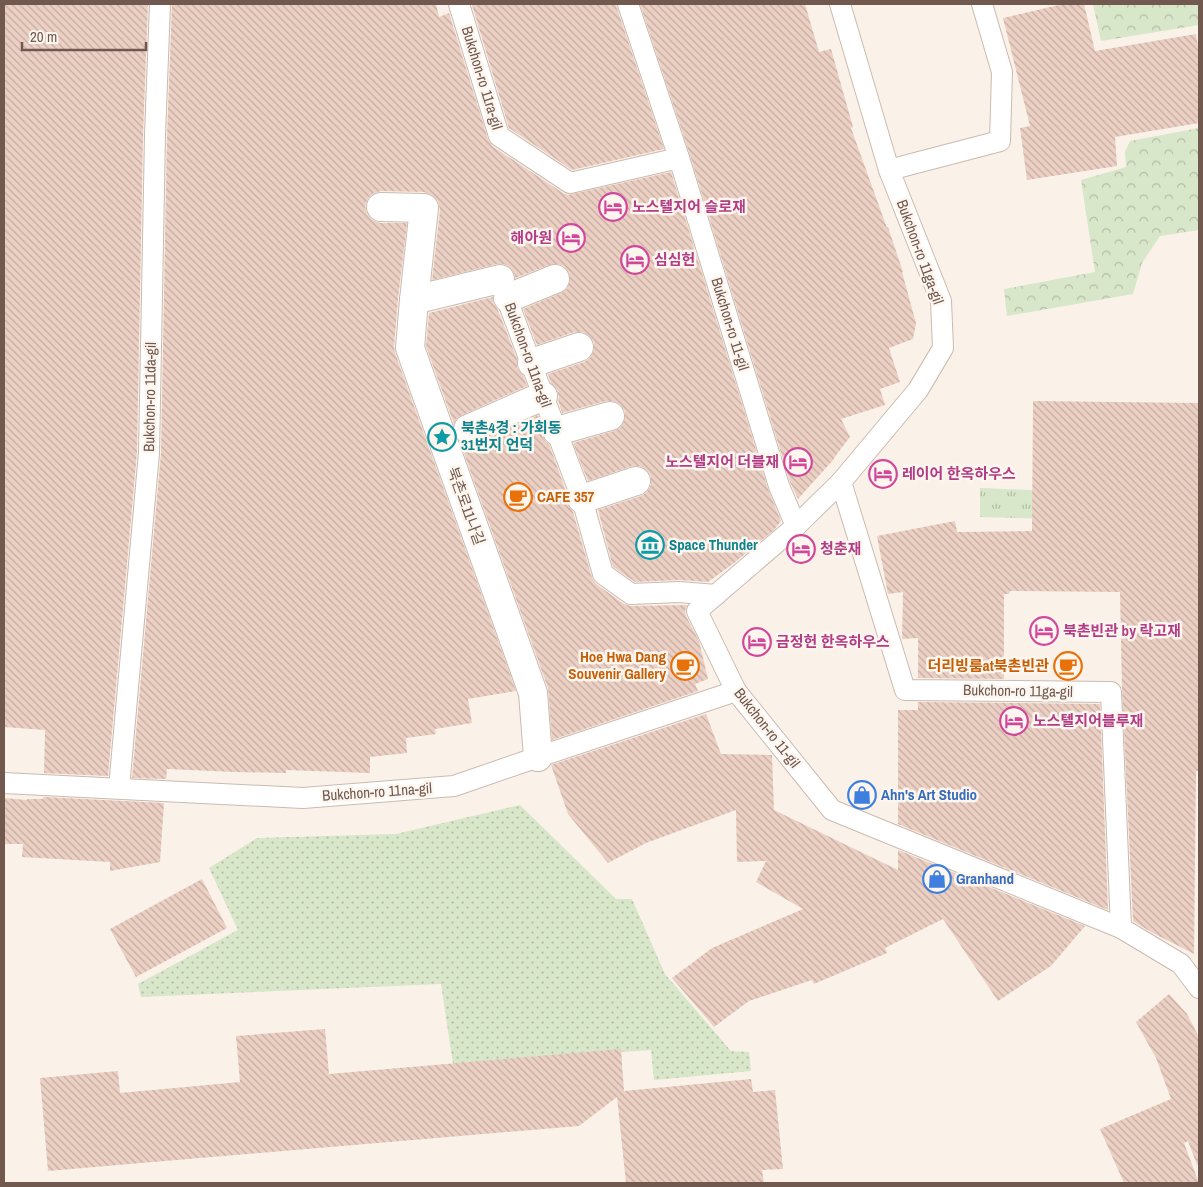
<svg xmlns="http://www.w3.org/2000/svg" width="1203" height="1187" font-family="'Archivo Narrow','Noto Sans KR',sans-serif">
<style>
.grass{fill:url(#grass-tufts)}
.forest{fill:url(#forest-crowns)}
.garden{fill:url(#garden-dots)}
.building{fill:url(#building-back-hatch)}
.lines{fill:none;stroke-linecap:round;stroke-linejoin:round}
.service-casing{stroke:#cbbab0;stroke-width:22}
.pedestrian-casing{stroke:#cbbab0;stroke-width:30}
.service{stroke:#fff;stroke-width:20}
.pedestrian{stroke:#fff;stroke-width:28}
.labels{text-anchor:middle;stroke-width:5;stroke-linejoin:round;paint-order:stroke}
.street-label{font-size:15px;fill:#715950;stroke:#fdf6ef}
.hotel-label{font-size:15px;font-weight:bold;fill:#b23c85;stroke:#fdf6ef;text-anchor:start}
.culture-label{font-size:15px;font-weight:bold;fill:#0d838f;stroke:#fdf6ef;text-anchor:start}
.food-label{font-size:15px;font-weight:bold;fill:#c56008;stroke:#fdf6ef;text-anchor:end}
.shop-label{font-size:15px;font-weight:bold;fill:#366cbe;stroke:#fdf6ef;text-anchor:start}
</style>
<defs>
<pattern id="grass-tufts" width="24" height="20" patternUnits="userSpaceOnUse" patternTransform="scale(1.25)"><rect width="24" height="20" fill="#d8e6c9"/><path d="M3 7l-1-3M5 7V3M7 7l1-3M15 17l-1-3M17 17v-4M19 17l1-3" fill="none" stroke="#b4bda6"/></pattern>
<pattern id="forest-crowns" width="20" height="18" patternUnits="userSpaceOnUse" patternTransform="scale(1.25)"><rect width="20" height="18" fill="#d8e6c9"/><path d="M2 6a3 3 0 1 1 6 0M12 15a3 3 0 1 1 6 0" fill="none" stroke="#b4bda6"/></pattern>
<pattern id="garden-dots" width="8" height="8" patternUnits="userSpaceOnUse" patternTransform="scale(1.25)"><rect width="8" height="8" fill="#d8e6c9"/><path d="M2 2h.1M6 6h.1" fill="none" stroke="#b4bda6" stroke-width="1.8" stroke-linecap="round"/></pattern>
<pattern id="building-back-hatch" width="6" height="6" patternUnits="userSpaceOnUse" patternTransform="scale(1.25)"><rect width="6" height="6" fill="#ecd0c4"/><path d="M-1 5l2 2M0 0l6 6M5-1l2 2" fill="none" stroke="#c4aca2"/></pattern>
</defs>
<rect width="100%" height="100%" fill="#faf2e9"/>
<polygon class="grass" points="980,488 1032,490 1162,522 980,517"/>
<g class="forest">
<polygon points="1093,4 1199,4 1199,25 1101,41"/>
<polygon points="1199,128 1199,230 1160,236 1142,263 1133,294 1007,316 1004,289 1095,272 1081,180 1126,167 1125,152 1130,141"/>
</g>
<polygon class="garden" points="520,805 616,899 632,899 665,974 731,1051 749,1052 751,1071 654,1080 651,1050 453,1064 441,984 141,997 138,984 238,930 209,868 257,838 396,834"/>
<g class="building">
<polygon points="4,4 148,4 143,135 137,452 108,776 44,773 45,730 4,727"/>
<polygon points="172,4 436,4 439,17 449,13 488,139 492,146 563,193 568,195 671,172 768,489 781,521 774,530 734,563 708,582 679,580 635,582 613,567 598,510 641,496 647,492 651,485 651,476 647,470 640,466 632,466 588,481 573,443 614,431 621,427 625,419 625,411 620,404 613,401 606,401 562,413 558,400 559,397 557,390 551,383 548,374 584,362 590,358 594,350 594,342 589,335 582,332 574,332 537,345 523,309 561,293 567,289 570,281 569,273 564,266 557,264 549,265 515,278 515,275 511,268 504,264 497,264 432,280 440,210 438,201 432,195 424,192 381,191 374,193 368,198 365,206 367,214 372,220 381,223 407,223 398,299 394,347 395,353 516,691 468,699 472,723 435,729 436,734 406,738 407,753 370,757 370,773 286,770 286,773 235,772 167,769 166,779 132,778 161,453 167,135"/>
<polygon points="475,4 616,4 617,8 664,149 572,170 509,128 472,5"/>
<polygon points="640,4 805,4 819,52 831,49 853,127 851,128 887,228 888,227 903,272 902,272 916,323 913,339 889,348 900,382 880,389 885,405 841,419 850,437 834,458 834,459 798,499 790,482 690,155"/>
<polygon points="1063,4 1084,4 1095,51 1196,34 1199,52 1199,123 1115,137 1117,166 1027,180 1020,128 1030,126 1003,18"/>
<polygon points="493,297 493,303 498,310 517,359 517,368 523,375 527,386 462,415 456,419 454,424 426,346 429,313"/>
<polygon points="1033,401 1199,403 1199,771 1196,771 1194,954 1151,932 1133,921 1122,689 1120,592 1010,591 1009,594 1004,594 1004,679 918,678 918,638 902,639 903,592 888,594 877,536 955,521 957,532 1032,531"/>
<polygon points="538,415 542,427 542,436 546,442 549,444 567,494 567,503 573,512 592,578 596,584 624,604 631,606 687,605 685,611 686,616 699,641 708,679 695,684 698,691 552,740 548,688 460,442 467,445 474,443"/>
<polygon points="918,702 1100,704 1108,910 898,824 898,710 918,710"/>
<polygon points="706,714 721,754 772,755 774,810 898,870 898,850 1085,926 1051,966 998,1001 943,919 885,948 887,953 814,984 812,980 749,1001 714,1027 672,978 712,948 803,909 756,882 766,861 737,862 736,810 646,843 608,863 568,814 551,765"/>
<polygon points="43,797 164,803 160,862 110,871 110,862 22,857 23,844 4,844 4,798 27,800 27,799 43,799"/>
<polygon points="202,879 227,928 136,977 110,929"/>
<polygon points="1169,994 1187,1014 1199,1037 1199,1164 1197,1165 1188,1141 1184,1143 1199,1183 1124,1183 1100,1129 1171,1099 1156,1058 1136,1022"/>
<polygon points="325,1029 329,1074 621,1049 624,1091 751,1079 753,1092 775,1090 783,1169 762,1170 764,1183 626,1183 617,1097 579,1126 48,1171 40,1078 118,1071 120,1093 240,1082 236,1036"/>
</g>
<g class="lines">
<defs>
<g id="service">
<polyline points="459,4 499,136 570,183 679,158"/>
<polyline points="628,4 679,158 779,486 796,526 697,611 736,691 832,810 1121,928 1181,964 1199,988"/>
<polyline points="840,4 889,170 941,301 943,348 918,390 841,482 905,690 1111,692 1121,928"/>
<polyline points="889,170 1000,141 1002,72 982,4"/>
<polyline points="502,286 582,499 603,574 631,594 679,592 716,595"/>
<polyline points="796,526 841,482"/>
<polyline points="4,783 303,798 454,786 538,757 736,691"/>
<polyline points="119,788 149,453 155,135 160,4"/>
</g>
<g id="pedestrian">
<polyline points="381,207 424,208 414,300 410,348 533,693 538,757"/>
<polyline points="508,298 555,279"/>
<polyline points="414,300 500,279"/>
<polyline points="532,363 579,347"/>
<polyline points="468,429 543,396"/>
<polyline points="557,431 610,416"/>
<polyline points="582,499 636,481"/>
</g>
</defs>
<use href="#service" class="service-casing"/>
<use href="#pedestrian" class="pedestrian-casing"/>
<use href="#service" class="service"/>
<use href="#pedestrian" class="pedestrian"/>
</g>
<defs>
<symbol id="hotel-ring" viewBox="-11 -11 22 22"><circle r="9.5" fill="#fdf6ef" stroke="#d1479c" stroke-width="1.5"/><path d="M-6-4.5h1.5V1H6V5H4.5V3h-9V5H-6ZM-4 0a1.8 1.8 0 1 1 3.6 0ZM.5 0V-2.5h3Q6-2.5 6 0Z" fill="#d1479c"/></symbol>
<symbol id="sight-ring" viewBox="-11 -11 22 22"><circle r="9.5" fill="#fdf6ef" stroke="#0f9aa8" stroke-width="1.5"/><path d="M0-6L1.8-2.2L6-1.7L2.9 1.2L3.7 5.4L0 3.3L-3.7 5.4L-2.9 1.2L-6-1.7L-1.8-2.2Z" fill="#0f9aa8"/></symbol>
<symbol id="cafe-ring" viewBox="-11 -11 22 22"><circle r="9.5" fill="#fdf6ef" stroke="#e8710a" stroke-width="1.5"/><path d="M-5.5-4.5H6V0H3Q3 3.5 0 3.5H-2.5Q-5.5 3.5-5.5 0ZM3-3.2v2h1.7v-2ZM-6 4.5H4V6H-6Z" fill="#e8710a"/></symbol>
<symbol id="museum-ring" viewBox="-11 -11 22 22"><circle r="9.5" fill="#fdf6ef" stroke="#0f9aa8" stroke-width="1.5"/><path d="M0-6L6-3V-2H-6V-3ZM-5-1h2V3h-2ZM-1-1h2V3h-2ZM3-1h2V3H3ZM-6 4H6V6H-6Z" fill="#0f9aa8"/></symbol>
<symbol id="shop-ring" viewBox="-11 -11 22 22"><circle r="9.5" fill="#fdf6ef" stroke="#3f7fe0" stroke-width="1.5"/><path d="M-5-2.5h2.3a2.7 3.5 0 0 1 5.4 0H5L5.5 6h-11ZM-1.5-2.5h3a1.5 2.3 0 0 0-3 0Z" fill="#3f7fe0"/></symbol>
</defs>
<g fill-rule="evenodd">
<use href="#hotel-ring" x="597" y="191" width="32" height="32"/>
<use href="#hotel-ring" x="555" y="222" width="32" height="32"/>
<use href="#hotel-ring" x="619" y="244" width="32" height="32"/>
<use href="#sight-ring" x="426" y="421" width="32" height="32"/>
<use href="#hotel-ring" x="782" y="446" width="32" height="32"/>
<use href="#hotel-ring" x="867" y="458" width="32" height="32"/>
<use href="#cafe-ring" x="502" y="481" width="32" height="32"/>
<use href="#museum-ring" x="634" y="529" width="32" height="32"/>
<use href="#hotel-ring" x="785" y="533" width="32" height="32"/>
<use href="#hotel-ring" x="1028" y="615" width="32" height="32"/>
<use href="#hotel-ring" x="741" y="626" width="32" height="32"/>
<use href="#cafe-ring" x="669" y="650" width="32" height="32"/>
<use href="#cafe-ring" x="1052" y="650" width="32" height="32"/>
<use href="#hotel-ring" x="998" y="705" width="32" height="32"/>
<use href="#shop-ring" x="846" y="779" width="32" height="32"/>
<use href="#shop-ring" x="921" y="863" width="32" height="32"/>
</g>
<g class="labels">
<g class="street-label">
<text transform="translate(482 78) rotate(73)" y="5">Bukchon-ro 11ra-gil</text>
<text transform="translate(920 252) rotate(70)" y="5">Bukchon-ro 11ga-gil</text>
<text transform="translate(730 324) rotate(73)" y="5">Bukchon-ro 11-gil</text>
<text transform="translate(528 355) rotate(70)" y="5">Bukchon-ro 11na-gil</text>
<text transform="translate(150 397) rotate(-89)" y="5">Bukchon-ro 11da-gil</text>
<text transform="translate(466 506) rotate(70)" y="5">북촌로11나길</text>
<text transform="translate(1018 691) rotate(1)" y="5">Bukchon-ro 11ga-gil</text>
<text transform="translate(767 728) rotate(52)" y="5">Bukchon-ro 11-gil</text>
<text transform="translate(377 792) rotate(-4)" y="5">Bukchon-ro 11na-gil</text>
</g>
<g class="hotel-label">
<text x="632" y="212">노스텔지어 슬로재</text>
<text x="552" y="243" text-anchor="end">해아원</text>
<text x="654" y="265">심심헌</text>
<text x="779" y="467" text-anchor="end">노스텔지어 더블재</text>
<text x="902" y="479">레이어 한옥하우스</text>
<text x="820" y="554">청춘재</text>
<text x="1063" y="636">북촌빈관 by 락고재</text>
<text x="776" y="647">금정헌 한옥하우스</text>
<text x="1033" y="726">노스텔지어블루재</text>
</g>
<g class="culture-label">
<text x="461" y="433">북촌4경 : 가회동<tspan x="461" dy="17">31번지 언덕</tspan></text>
<text x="669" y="550">Space Thunder</text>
</g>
<g class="food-label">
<text x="537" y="502" text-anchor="start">CAFE 357</text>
<text x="666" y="662">Hoe Hwa Dang<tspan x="666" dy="17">Souvenir Gallery</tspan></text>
<text x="1049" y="671">더리빙룸at북촌빈관</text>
</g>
<g class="shop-label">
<text x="881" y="800">Ahn's Art Studio</text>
<text x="956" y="884">Granhand</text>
</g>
</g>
<rect width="1203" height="1187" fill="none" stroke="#715950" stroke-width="10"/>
<path d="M22 42v8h124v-8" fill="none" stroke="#715950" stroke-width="2.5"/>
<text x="30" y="42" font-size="15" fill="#715950" stroke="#fdf6ef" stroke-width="4" paint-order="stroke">20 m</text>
</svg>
